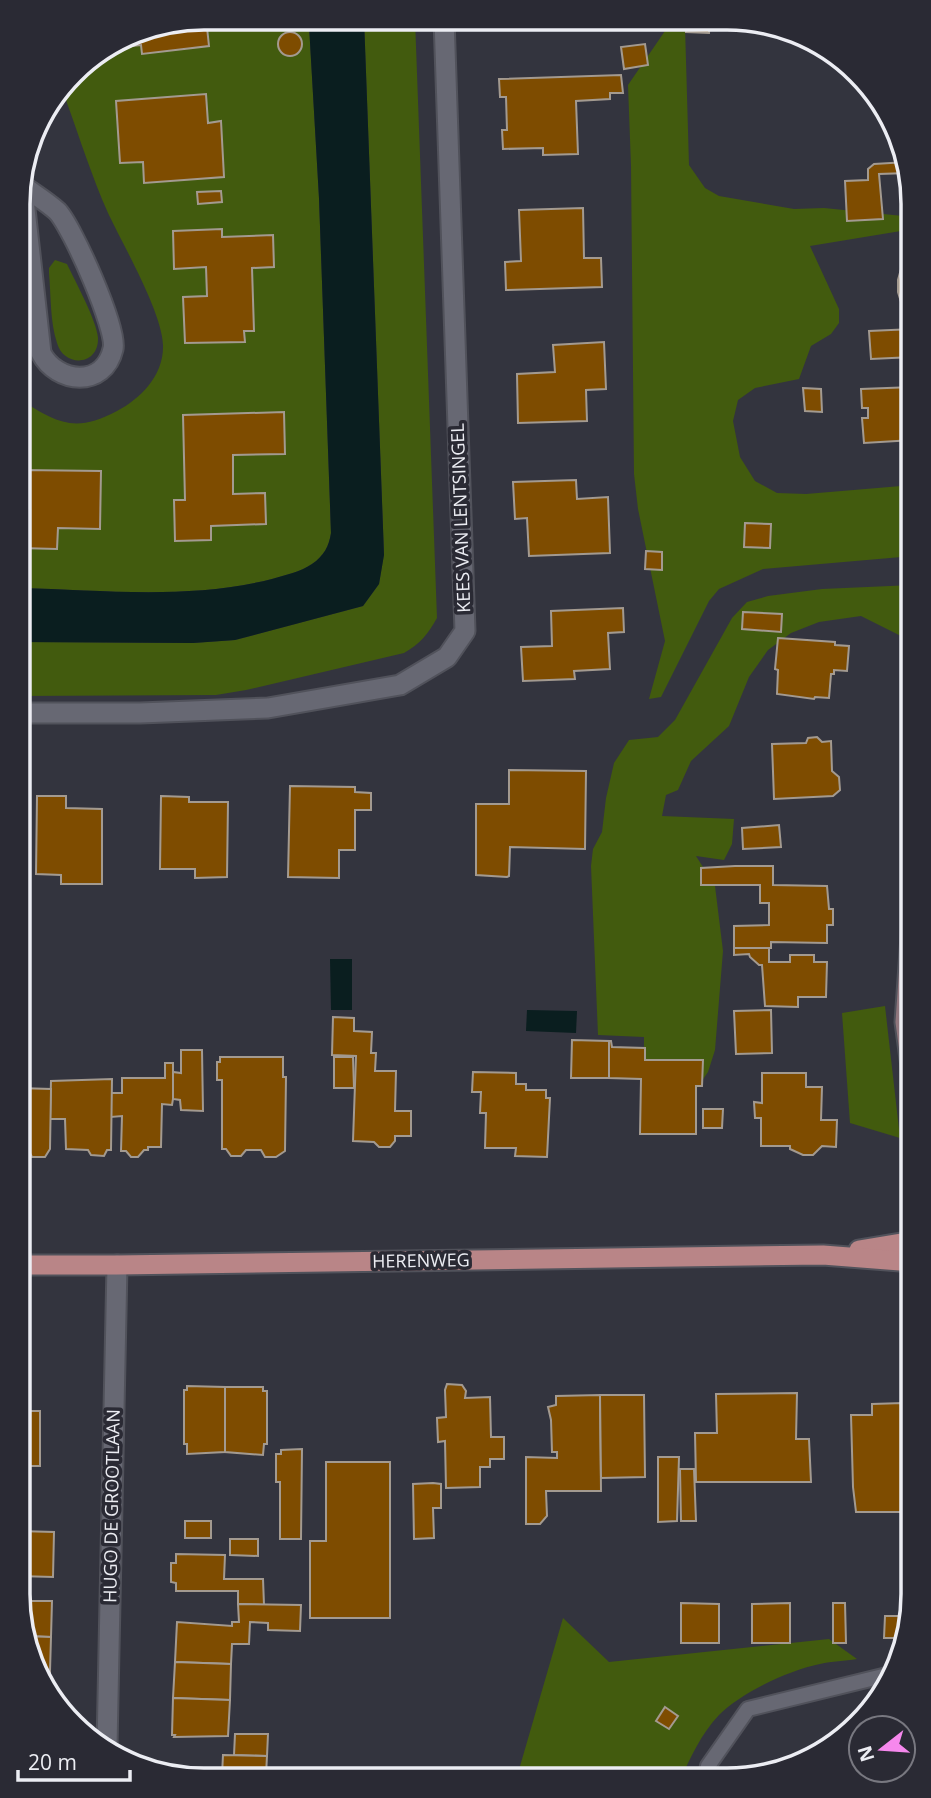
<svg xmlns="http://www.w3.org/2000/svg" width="931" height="1798" font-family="'Open Sans',sans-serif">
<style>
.green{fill:#425b0e}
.water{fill:#0a1e1f}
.building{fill:#7e4c00;stroke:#a39a90;stroke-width:2}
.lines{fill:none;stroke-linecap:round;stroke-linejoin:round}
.service-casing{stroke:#51525b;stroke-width:18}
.minor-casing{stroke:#51525b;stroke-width:23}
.secondary-casing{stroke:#51525b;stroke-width:23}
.primary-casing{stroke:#51525b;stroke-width:23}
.service{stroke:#676873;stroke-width:14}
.minor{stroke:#676873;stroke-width:19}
.secondary{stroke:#90767d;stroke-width:19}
.primary{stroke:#b98587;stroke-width:19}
.labels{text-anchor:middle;stroke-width:7;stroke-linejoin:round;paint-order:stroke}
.street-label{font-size:18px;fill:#ecedf3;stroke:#2a2a34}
.rim{fill:none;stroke:#ecedf3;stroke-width:3.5}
</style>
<rect width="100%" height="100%" fill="#33343e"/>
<g class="green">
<path d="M 204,18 L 306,18 L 309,25 L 319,198 L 331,533 C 329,546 324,556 312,564 C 300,572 286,575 272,579 C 190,600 102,590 19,588 L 19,399 C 56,422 74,434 117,411 C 141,398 164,375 163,345 C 162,312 123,245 108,213 C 92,177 80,139 67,103 L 63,87 L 81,64 L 133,32 Z"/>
<path d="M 364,19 L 415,19 L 437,618 C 428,634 420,644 404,653 L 246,690 L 216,695 L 18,696 L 19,642 L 193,643 L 235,640 L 363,606 L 379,584 L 384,554 Z"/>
<polygon points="685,26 689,165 705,188 719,196 794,209 824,208 913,217 913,229 810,246 839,309 839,323 831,334 811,346 799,379 755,388 738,400 733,421 740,457 755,481 777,493 806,494 913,485 913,556 763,569 719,589 709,601 661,697 649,699 665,641 638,509 634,474 631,166 628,85 667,28"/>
<path d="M 55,260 L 67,264 C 75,281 97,321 98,338 C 99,366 64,368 57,343 C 50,322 51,295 49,273 L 49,268 Z"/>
<polygon points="913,585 913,642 861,616 819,622 791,633 768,650 749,677 729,726 691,761 678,790 666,795 662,816 734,819 732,844 724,860 696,856 715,886 723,951 715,1050 708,1072 695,1091 644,1088 644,1037 598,1035 591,866 593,849 602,832 606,798 614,763 629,740 658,737 675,720 732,618 747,602 768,596 822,589"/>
<polygon points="885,1006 900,1138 850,1123 842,1013"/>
<path d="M 563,1618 L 609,1662 L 829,1639 L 857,1659 C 845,1661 832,1661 820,1664 C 789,1670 741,1693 719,1715 C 701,1734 691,1757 680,1780 L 516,1780 Z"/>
</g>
<g class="water">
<path d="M 306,18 L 364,19 L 384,555 L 379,584 L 363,606 L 235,640 L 193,643 L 19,642 L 19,588 C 102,590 190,600 272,579 C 286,575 300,572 312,564 C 324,556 329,546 331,533 L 319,198 L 309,25 Z"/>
<polygon points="352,959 352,1010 331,1010 330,959"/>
<polygon points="527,1010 577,1011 576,1033 526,1031"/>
</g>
<g class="building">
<polygon points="206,18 209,46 142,54 141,45 105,49 133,32"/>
<polygon points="497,19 560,20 497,22"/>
<polygon points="687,21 710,21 709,33 686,32"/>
<circle cx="290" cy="44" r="12"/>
<polygon points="645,44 648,65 624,69 621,47"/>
<polygon points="621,75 623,93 610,93 610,99 576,101 578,154 543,155 543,148 503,149 502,130 507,130 506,97 500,97 499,79"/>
<polygon points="206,94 208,123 221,121 224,177 144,183 143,162 120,163 116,101"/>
<polygon points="907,162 908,173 879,174 883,219 847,221 845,181 868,180 868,169 874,164"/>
<polygon points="221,191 222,202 198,204 197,192"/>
<polygon points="583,208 584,258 601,258 602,287 506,290 505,262 521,261 519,210"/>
<polygon points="222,229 222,237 273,235 274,267 252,268 254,331 244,331 245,342 185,343 183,297 207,296 206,267 174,269 173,231"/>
<polygon points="903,262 913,262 913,315 905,315 898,292 898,280"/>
<polygon points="913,329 913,357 871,359 869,331"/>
<polygon points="604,342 606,389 586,390 587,421 518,423 517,374 555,372 553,345"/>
<polygon points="913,387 913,440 864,443 862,418 868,418 868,408 862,408 861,389"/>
<polygon points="803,388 821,389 822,412 805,411"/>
<polygon points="284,412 285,454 233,455 233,494 265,493 266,524 211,526 211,540 175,541 174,500 185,500 183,415"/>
<polygon points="23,470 101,471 100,529 58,528 57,549 19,548 19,514 22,514"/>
<polygon points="576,480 577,499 608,497 610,553 529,556 527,518 515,519 513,482"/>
<polygon points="745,523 771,524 770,548 744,547"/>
<polygon points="646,551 662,552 662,570 645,569"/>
<polygon points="623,608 624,632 608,633 610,669 574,671 575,679 523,681 521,647 552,646 551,611"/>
<polygon points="743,612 782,614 781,632 742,629"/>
<polygon points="778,638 835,642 835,645 849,646 847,671 834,670 834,674 831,674 829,698 815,697 814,699 777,694 778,670 775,669"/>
<polygon points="817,737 822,742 831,741 832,771 839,777 840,790 833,796 774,799 772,744 806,743 808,738"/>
<polygon points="509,770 586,771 585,849 510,847 509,876 507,877 476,875 476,804 509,804"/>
<polygon points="290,786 355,787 355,792 371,793 371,810 355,810 355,850 339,850 339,878 288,877"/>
<polygon points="37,796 66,796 66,808 102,809 102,884 61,884 61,875 36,874"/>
<polygon points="161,796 189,797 189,802 228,802 227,877 195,878 195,869 160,869"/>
<polygon points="779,825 781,847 743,849 742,828"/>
<polygon points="735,866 773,866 773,885 827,886 829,909 833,909 833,925 827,925 827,943 771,942 771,948 734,948 734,926 769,925 769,903 760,903 760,885 701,885 701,868"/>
<polygon points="734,948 769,948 769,962 790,962 790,955 814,955 814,962 827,962 826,997 798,997 798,1007 765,1006 762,965 759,965 750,957 749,954 734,955"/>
<polygon points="771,1010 772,1053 736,1054 734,1011"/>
<polygon points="333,1017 354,1018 354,1031 372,1032 371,1053 376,1053 375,1071 396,1071 395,1111 411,1111 411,1136 395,1136 395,1141 390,1147 379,1147 374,1142 353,1141 356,1056 332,1055"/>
<polygon points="572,1040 609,1041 609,1078 571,1078"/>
<polygon points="609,1041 611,1041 612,1047 645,1048 645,1060 703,1060 702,1086 696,1086 696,1134 640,1134 641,1079 609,1078"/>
<polygon points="181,1050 202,1050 203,1111 181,1110 180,1100 173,1099 173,1072 181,1073"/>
<polygon points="220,1057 283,1057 283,1077 286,1077 285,1151 276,1157 265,1157 261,1150 246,1150 241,1156 231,1156 226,1149 222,1149 222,1080 217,1080 217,1062 220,1062"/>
<polygon points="334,1057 353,1057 354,1088 334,1088"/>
<polygon points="165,1063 173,1063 173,1099 172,1105 162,1104 161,1147 148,1147 148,1150 144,1150 138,1157 131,1157 126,1151 121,1151 122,1116 111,1117 111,1093 122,1093 122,1078 165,1078"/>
<polygon points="473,1072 516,1073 516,1084 526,1084 526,1090 546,1090 546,1098 550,1098 547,1157 515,1156 516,1148 485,1148 486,1113 480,1113 481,1092 472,1092"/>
<polygon points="762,1073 806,1073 806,1087 822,1087 821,1120 837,1120 836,1147 822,1146 813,1155 803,1155 790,1149 790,1146 761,1146 761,1118 755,1118 754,1102 762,1103"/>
<polygon points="112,1079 111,1150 107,1150 104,1156 91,1155 88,1150 66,1149 65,1119 50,1119 51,1081"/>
<polygon points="18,1088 51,1089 50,1149 45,1157 32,1157 28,1149 18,1149"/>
<polygon points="703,1109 723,1109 722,1128 703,1128"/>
<polygon points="447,1384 462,1385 466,1391 465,1398 490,1397 491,1437 504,1437 504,1459 490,1459 490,1467 480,1467 480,1487 446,1488 445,1441 438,1442 437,1418 446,1417 445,1390"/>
<polygon points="187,1386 225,1387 225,1452 187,1454 187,1444 184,1444 184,1390 187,1390"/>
<polygon points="225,1387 263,1387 263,1391 267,1391 267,1444 264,1444 263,1455 225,1452"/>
<polygon points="797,1393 796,1439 809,1439 811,1482 696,1482 695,1433 717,1433 716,1394"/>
<polygon points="600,1395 601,1491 546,1491 547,1516 540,1524 526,1524 526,1457 557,1458 557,1452 552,1452 551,1420 548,1407 556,1405 556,1396"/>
<polygon points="600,1395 644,1395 645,1477 601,1478"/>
<polygon points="903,1403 906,1512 856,1512 853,1487 851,1415 872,1415 872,1404"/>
<rect x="18" y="1411" width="22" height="55"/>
<polygon points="302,1449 301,1539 280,1539 280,1482 276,1482 276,1454 281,1454 281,1450"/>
<polygon points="658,1457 679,1457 677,1521 658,1522"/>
<polygon points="326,1462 390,1462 390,1618 310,1618 310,1541 326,1541"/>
<polygon points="680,1469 694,1469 696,1521 681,1521"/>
<polygon points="433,1483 441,1484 441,1508 433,1508 434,1538 414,1539 413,1484"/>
<rect x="185" y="1521" width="26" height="17"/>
<polygon points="18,1531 54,1532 53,1577 18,1576"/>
<polygon points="230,1539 258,1539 258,1556 230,1555"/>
<polygon points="176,1554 225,1555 224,1579 263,1579 264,1605 238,1604 238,1591 176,1591 176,1583 171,1582 171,1563 176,1563"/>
<polygon points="19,1601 52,1601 51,1637 24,1636"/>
<polygon points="681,1603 719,1604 719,1643 681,1643"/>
<polygon points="790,1603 790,1643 752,1643 752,1604"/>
<polygon points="833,1603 845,1603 846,1643 833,1643"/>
<polygon points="238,1604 301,1605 300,1631 268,1630 268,1623 250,1622 249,1644 232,1644 231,1664 175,1662 177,1622 232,1626 232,1622 239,1622"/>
<polygon points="885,1616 910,1616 901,1638 884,1638"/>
<polygon points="24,1636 51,1637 50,1671 39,1671 27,1654"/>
<polygon points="175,1662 231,1664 230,1700 173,1698"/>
<polygon points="39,1671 50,1671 50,1688"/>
<polygon points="173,1698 230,1700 228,1736 174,1737 175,1735 172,1735"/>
<polygon points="665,1707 678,1716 669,1729 656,1721"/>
<polygon points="235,1734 268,1734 267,1756 234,1755"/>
<polygon points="223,1755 267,1756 266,1775 244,1774 244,1779 179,1779 172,1775 173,1770 222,1775"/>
</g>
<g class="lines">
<defs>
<polyline id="service" points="705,1780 708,1766 748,1709 887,1675"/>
<g id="minor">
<path d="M 21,173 L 41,353 C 57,384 104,388 113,349 C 118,330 72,226 57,211 C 47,202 34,194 23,186"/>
<polyline points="18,713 140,713 268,708 400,685 447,657 465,631 444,19"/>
<polyline points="107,1746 117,1265"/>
</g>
<polyline id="secondary" points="913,1081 905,1022 913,908"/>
<g id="primary">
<polyline points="859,1250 913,1241"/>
<polyline points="18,1265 117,1265 823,1255 913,1262"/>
</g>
</defs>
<use href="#service" class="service-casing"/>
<use href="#minor" class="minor-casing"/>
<use href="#secondary" class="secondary-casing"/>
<use href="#primary" class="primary-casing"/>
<use href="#service" class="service"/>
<use href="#minor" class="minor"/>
<use href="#secondary" class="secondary"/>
<use href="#primary" class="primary"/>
</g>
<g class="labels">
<g class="street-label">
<text transform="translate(461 518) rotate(-92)" y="6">KEES VAN LENTSINGEL</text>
<text transform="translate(421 1261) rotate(-1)" y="6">HERENWEG</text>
<text transform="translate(112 1506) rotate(-89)" y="6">HUGO DE GROOTLAAN</text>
</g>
</g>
<path d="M0 0H931V1798H0ZM204 30H727A174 174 0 0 1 901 204V1594A174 174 0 0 1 727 1768H204A174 174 0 0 1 30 1594V204A174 174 0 0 1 204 30Z" fill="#2a2a34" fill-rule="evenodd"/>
<path class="rim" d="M204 30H727A174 174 0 0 1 901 204V1594A174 174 0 0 1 727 1768H204A174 174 0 0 1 30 1594V204A174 174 0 0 1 204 30Z"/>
<g transform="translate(882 1749) rotate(253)"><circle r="33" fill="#2a2a34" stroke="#787880" stroke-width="2"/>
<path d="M0-5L12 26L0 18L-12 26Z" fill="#f688ed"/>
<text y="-10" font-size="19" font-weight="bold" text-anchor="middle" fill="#ecedf3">N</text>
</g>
<path d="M18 1770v10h112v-10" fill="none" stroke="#ecedf3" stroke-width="3.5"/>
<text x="28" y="1770" font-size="21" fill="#ecedf3" stroke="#2a2a34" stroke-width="5" paint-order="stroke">20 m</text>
</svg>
